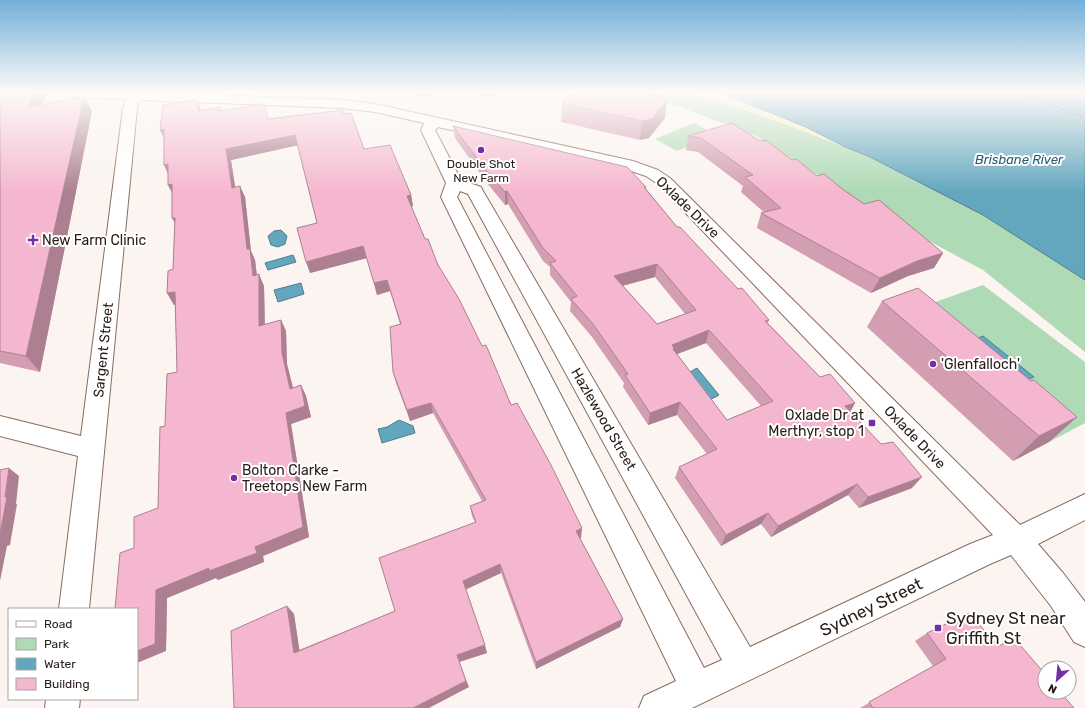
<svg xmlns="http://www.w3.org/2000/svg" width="1085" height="708" font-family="Rubik,sans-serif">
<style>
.green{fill:#aedab5}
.sand{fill:#f6ecc6}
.water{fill:#63a7bf;stroke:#517d8d}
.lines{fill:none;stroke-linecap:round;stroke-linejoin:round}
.ferry{stroke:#255c6e;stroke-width:1;stroke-dasharray:3.5 2.5;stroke-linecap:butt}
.minor-casing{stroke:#8a6c5e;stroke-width:2}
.minor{fill:#fff;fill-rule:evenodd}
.wall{fill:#d39db2;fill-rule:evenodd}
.shaded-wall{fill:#ac8091}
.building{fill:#f5b7cf;stroke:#ac8091;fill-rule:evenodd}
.poi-dot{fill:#742fa3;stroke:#fff;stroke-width:1.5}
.labels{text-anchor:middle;stroke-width:4;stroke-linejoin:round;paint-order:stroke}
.far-poi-label{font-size:12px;fill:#281c17;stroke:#fff}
.far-water-label{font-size:13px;font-style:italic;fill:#255c6e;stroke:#fff}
.street-label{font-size:14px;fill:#281c17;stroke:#fff}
.poi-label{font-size:14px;fill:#281c17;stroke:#fff;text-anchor:start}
.near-street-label{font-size:17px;fill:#281c17;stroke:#fff}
.near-poi-label{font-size:17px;fill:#281c17;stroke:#fff;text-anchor:start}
</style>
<rect width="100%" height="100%" fill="#fbf4f0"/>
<g class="green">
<polygon points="604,93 695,93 793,127 870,157 983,215 1085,280 1085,352 983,270 884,217 756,136 675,105"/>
<polygon points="694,123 717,135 677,151 655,139"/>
<polygon points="983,285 1085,362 1085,423 1049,442 902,314"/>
</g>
<polygon class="sand" points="695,93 722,93 806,127 843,146 793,127"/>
<g class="water">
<polygon points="722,93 1085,93 1085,280 983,215 870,157 843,146 806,127"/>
<polygon points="281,230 287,236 285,244 278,247 271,245 268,236 274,231"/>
<polygon points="293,255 296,262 268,270 265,263"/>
<polygon points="301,283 304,294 278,302 274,290"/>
<polygon points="983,336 1034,377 1005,389 956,347"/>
<polygon points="697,368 719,395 708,401 688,373"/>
<polygon points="399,420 413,426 415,433 382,443 378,429 387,427"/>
</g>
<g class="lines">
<g class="ferry">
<polyline points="1023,93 1085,118"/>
<polyline points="1079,93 1085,99"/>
</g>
<defs>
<g id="minor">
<path d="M 68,93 L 168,93 L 342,100 L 375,104 L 633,161 L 658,170 L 670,178 L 1020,525 L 1085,494 L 1085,520 L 1038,544 L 1063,573 L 1085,602 L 1085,647 L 1074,642 L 1051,606 L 1011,555 L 990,564 L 692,708 L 639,708 L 644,696 L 676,681 L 441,197 L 446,183 L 421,130 L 424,123 L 375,112 L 342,108 L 142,100 L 138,103 L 137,108 L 89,609 L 59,609 L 78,456 L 0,436 L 0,416 L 81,436 L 123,108 L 126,99 L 75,97 L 70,96 ZM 438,127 L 628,170 L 646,176 L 658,184 L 993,535 L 970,544 L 750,647 L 483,191 L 481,187 L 461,180 L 435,130 ZM 460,191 L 468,194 L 722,660 L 704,668 L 457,197 Z"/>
<polygon points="46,699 80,699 79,708 45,708"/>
</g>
</defs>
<use href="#minor" class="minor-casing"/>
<use href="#minor" class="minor"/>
</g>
<g class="wall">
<polygon points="0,93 47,93 43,104 84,97 92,111 40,372 0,363"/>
<polygon points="403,93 434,93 427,98"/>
<polygon points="468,93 496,93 491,98"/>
<polygon points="644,93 667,99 665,118 649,138 640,140 561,122 562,103"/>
<polygon points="220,107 222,111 269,119 343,110 344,114 364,149 411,195 413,206 411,207 425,239 581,538 580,538 623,619 620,627 536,669 501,573 466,589 487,653 459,662 469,687 234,708 287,606 294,614 299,650 395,611 475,522 472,516 470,506 482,501 433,413 410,421 396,383 393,372 400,324 390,291 377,295 367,258 310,273 317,223 298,145 231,160 235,187 245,197 251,251 255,260 257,275 264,286 265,325 281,320 286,331 287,364 293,388 301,385 306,396 311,417 291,424 309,537 263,556 264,562 218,580 216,578 167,598 166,651 134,548 158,508 165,426 177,372 175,304 174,305 167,293 173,269 175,223 172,192 168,185 168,174 164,138 160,130 201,111"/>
<path d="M 453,126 L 646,187 L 646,189 L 677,227 L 738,289 L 769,320 L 768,323 L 820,377 L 855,403 L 850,411 L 912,488 L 859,508 L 848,495 L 771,537 L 761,524 L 721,546 L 675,478 L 679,467 L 707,454 L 677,415 L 648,425 L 623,387 L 624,383 L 592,337 L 570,311 L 571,302 L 550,275 L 550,267 L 543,261 L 508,204 L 505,205 L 487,183 L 455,138 ZM 655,277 L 685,314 L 657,324 L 623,286 ZM 706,343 L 761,406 L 727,420 L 677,354 Z"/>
<polygon points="688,136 760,141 792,160 817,176 841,188 864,204 943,253 934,268 908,276 871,293 757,228 761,213 765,213 741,192 743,186 698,152 686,150"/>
<polygon points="882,301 1031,381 1077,417 1049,442 1013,461 867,327"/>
<polygon points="927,633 998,646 1074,708 860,708 933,666 915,641"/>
</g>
<g class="shaded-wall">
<polygon points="34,93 47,93 37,121 28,107"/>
<polygon points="426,93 434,93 427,98"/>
<polygon points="491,93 496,93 491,98"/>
<polygon points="84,97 92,111 40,372 26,356"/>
<polygon points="667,99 665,118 649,138 640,140 642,121"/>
<polygon points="197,100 201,110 202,122 198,111"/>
<polygon points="164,129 165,140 160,130"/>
<polygon points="295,135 299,145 231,160 237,199 232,188 226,149"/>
<polygon points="168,164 169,176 164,165"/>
<polygon points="172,184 174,196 168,185"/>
<polygon points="240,186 245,197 251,251 255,260 258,287 253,276 247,249"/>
<polygon points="507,191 508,204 505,205 505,192"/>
<polygon points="411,195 413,206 409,207 407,196"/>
<polygon points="172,218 175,218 178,229"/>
<polygon points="363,246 367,258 310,273 306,262"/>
<polygon points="943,253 934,268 908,276 871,293 880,278 917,261"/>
<polygon points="657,264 655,277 613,288 614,276"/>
<polygon points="259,274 264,286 265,337 259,326"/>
<polygon points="387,280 390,291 377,295 374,283"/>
<polygon points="175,292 181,303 174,305 167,293"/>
<polygon points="281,320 286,331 287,364 296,400 290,389 282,353"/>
<polygon points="709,330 706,343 672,356 672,345"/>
<polygon points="301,385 306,396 311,417 291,424 309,537 263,556 264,562 218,580 216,578 167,598 166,651 137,663 137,651 156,590 255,547 286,413"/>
<polygon points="680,402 677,415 648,425 650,413"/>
<polygon points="431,403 433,413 410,421 407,410"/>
<polygon points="855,403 848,416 845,406"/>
<polygon points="1077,417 1049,442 1013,461 1039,436"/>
<polygon points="9,468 19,476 16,504 17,504 10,545 7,546 0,581 0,534"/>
<polygon points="922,477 912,488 859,508 868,497"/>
<polygon points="857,484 848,495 771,537 778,526"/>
<polygon points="768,513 761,524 721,546 726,535"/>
<polygon points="582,528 581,538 575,540 576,531"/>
<polygon points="500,564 501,573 465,590 463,581"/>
<polygon points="287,606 294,614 301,660 294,653"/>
<polygon points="623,619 620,627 536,669 536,662"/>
<polygon points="485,645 487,653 459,662 457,655"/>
<polygon points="466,681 469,687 429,708 413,708"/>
</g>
<g class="building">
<polygon points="0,93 34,93 28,107 84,97 26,356 0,351"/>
<polygon points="571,93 644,93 667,99 652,119 642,121 562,103"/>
<polygon points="197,100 198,111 220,107 220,111 264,104 268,119 343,110 343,114 351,113 364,149 390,145 411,195 407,196 425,239 428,239 438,265 459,299 482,346 486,345 511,405 517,403 551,465 582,528 576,531 623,619 536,662 500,564 463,581 485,645 457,655 466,681 413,708 234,708 231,631 287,606 294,653 395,611 379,558 476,522 470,506 486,500 431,403 407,410 393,372 390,327 401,324 387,280 374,283 363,246 306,262 297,228 317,223 295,135 226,149 232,188 240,186 247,249 250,249 253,276 259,274 259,326 281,320 282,353 290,389 301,385 305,406 286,413 303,527 255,547 257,553 209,571 209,568 156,590 155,644 137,651 137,609 115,609 120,553 134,548 134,517 158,508 160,427 165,426 167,374 177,372 175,292 167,293 168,271 173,269 175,218 172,218 172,184 168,185 168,164 164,165 164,129 160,130 163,105"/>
<polygon points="732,123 760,141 766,140 792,160 796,159 817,176 824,174 841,188 864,204 879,200 943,253 917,261 880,278 761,213 781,208 745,177 753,175 701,138 688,136"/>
<path d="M 453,126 L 627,167 L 646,187 L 644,187 L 677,227 L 680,227 L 738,289 L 742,288 L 769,320 L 765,321 L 820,377 L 830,374 L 855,403 L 845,406 L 881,444 L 893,442 L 922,477 L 868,497 L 857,484 L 778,526 L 768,513 L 726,535 L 679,467 L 717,449 L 680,402 L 650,413 L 625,375 L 628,374 L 593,324 L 571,299 L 577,296 L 550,263 L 556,261 L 543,248 L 507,191 L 505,192 L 486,170 ZM 657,264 L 696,310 L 657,324 L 614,276 ZM 709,330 L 773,401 L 727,420 L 673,349 L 674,348 L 672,345 Z"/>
<polygon points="918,288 1031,381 1034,380 1077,417 1039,436 882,301"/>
<polygon points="9,468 5,497 7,497 0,534 0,470"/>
<polygon points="969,613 998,646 1015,639 1045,674 1045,692 1060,692 1074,708 873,708 869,702 946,659 927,633"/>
</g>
<linearGradient id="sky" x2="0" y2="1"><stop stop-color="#73afd8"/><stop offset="0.48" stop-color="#fdfaf8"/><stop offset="1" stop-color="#fdfaf8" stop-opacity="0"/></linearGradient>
<rect width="1085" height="192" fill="url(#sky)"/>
<g class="poi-dot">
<circle cx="481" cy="150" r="4"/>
<path d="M31 234h4v4h4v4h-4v4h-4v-4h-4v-4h4z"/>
<circle cx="933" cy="364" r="4"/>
<rect x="868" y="419" width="8" height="8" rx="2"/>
<circle cx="234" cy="478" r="4"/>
<rect x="934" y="624" width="8" height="8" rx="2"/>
</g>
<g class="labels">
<g class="far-poi-label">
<text x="481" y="168">Double Shot<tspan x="481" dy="14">New Farm</tspan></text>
</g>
<g class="far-water-label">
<text x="1019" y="164">Brisbane River</text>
</g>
<g class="street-label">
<text transform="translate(688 207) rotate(44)" y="5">Oxlade Drive</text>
<text transform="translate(103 350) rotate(-84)" y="5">Sargent Street</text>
<text transform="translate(604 419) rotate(60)" y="5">Hazlewood Street</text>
<text transform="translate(915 437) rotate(46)" y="5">Oxlade Drive</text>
</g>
<g class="poi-label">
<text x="42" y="245">New Farm Clinic</text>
<text x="941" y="369">'Glenfalloch'</text>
<text x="864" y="420" text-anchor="end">Oxlade Dr at<tspan x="864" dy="16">Merthyr, stop 1</tspan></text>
<text x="242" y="475">Bolton Clarke -<tspan x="242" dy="16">Treetops New Farm</tspan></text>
</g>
<g class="near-street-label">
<text transform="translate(871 607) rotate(-26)" y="6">Sydney Street</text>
</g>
<g class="near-poi-label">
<text x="946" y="624">Sydney St near<tspan x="946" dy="20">Griffith St</tspan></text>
</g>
</g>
<rect x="8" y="608" width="130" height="92" fill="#ffffff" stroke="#a9a4a2"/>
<rect x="16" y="621" width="20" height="6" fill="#ffffff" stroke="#a9a4a2"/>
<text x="44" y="628" font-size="12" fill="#281c17">Road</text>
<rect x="16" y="638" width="20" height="12" fill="#aedab5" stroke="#a9a4a2"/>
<text x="44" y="648" font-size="12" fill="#281c17">Park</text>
<rect x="16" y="658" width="20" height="12" fill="#63a7bf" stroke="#a9a4a2"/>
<text x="44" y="668" font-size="12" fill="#281c17">Water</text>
<rect x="16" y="678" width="20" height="12" fill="#f5b7cf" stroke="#a9a4a2"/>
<text x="44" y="688" font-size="12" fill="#281c17">Building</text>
<g transform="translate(1057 680) rotate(207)"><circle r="19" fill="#ffffff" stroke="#a9a4a2"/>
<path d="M0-3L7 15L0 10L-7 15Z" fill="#742fa3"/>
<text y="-6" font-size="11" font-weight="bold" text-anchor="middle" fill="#281c17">N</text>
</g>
</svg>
